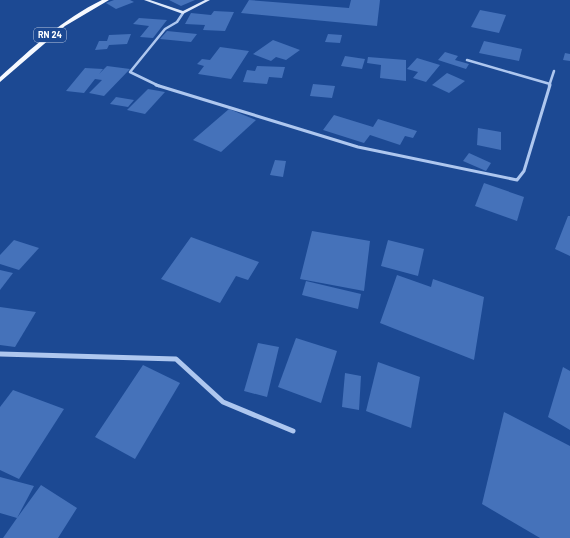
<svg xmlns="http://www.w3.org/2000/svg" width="570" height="538" font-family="Barlow,sans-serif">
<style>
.building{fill:#4572ba}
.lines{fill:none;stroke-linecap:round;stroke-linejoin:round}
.minor-far2{stroke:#aec7ef;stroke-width:2.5}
.minor-far1{stroke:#aec7ef;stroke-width:3}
.minor{stroke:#aec7ef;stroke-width:5}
.secondary{fill:#dbe7fa;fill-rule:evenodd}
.primary{fill:#f6f9ff;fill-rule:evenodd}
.labels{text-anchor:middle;stroke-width:3.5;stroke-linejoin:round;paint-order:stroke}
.shield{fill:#1c4993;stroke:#bbc8df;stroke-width:1}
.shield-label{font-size:9px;font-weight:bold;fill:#fff}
</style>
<rect width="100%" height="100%" fill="#1c4993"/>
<g class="building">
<polygon points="114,0 130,0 134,2 116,9 106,3"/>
<polygon points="169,0 195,0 181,6"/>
<polygon points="249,0 349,8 351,0 380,0 377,26 241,13"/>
<polygon points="480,10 506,15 499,33 471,27"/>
<polygon points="214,11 234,12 225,31 203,30 205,25 185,24 191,13 211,15"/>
<polygon points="139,18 167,20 153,38 140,37 149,26 133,24"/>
<polygon points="167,31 197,34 191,42 160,39"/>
<polygon points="131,34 127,44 109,45 107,49 95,50 99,41 107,41 109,35"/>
<polygon points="328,34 342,35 340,43 325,42"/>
<polygon points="273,40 300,50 286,60 276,57 271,61 253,54"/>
<polygon points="484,41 522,49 519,61 479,53"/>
<polygon points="220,47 249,51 231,79 198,74 204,66 197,64 202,59 210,60"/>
<polygon points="445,52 458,56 455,60 469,64 466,69 438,60"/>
<polygon points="565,53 570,54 570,61 563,60"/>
<polygon points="345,56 365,59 362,69 341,66"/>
<polygon points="368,57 406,60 406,81 380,78 381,65 367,63"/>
<polygon points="417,58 440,65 426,82 413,78 418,72 407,69"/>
<polygon points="107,66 130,69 104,96 89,93 102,80 95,79 84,93 66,91 85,68 103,69 99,74"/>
<polygon points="257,66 285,67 282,78 269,77 267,84 243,82 247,70 255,71"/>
<polygon points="447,73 465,81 449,93 432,85"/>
<polygon points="313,84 335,86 332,98 310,96"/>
<polygon points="148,89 165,92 145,114 127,110"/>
<polygon points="116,97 134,100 128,107 110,104"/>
<polygon points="229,109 256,120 221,152 193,140"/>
<polygon points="334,115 373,127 378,119 417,131 413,138 405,136 400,145 370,135 364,143 323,130"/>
<polygon points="478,128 501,132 501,150 477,145"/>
<polygon points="469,153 491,163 486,171 463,161"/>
<polygon points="275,160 286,161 283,177 270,175"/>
<polygon points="484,183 524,197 517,221 475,206"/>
<polygon points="568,216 570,216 570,256 555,249"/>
<polygon points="312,231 370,241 364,291 300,279"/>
<polygon points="191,237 259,262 248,280 236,276 220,303 161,279"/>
<polygon points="14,240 39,248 19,270 0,264 0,255"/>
<polygon points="388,240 424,249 418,276 381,266"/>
<polygon points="0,270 13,273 0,290"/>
<polygon points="397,275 431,287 433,279 484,297 474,360 380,323"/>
<polygon points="306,281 361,294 358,309 302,295"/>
<polygon points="0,307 36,312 15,347 0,345"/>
<polygon points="296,338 337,351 321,403 278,387"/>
<polygon points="258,343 279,347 267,397 244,391"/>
<polygon points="378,362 420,377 411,428 366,411"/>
<polygon points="143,365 180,383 135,459 95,437"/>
<polygon points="563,367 570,371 570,430 548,417"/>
<polygon points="345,373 361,376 359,410 342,407"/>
<polygon points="13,390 64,409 19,479 0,470 0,407"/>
<polygon points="504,412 570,446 570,538 540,538 482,504"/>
<polygon points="0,477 34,486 17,518 41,485 77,508 58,538 3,538 17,518 0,513"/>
</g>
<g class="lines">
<g class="minor-far2">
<polyline points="467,60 550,84"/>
<polyline points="159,86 130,72 165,29 177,22 183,13"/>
<polyline points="549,86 554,71"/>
</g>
<polyline class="minor-far1" points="156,85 358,147 517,180 524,171 550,85"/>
<polyline class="minor" points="0,354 176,359 223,402 293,431"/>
<polygon class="secondary" points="144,0 150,0 183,11 205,0 210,0 183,14"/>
<path class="primary" d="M 102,0 L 109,0 L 65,26 L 0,82 L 0,77 C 32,48 63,19 102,0 Z"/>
</g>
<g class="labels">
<rect class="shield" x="34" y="28" width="32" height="14" rx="3"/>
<g class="shield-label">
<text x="50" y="38">RN 24</text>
</g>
</g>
</svg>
